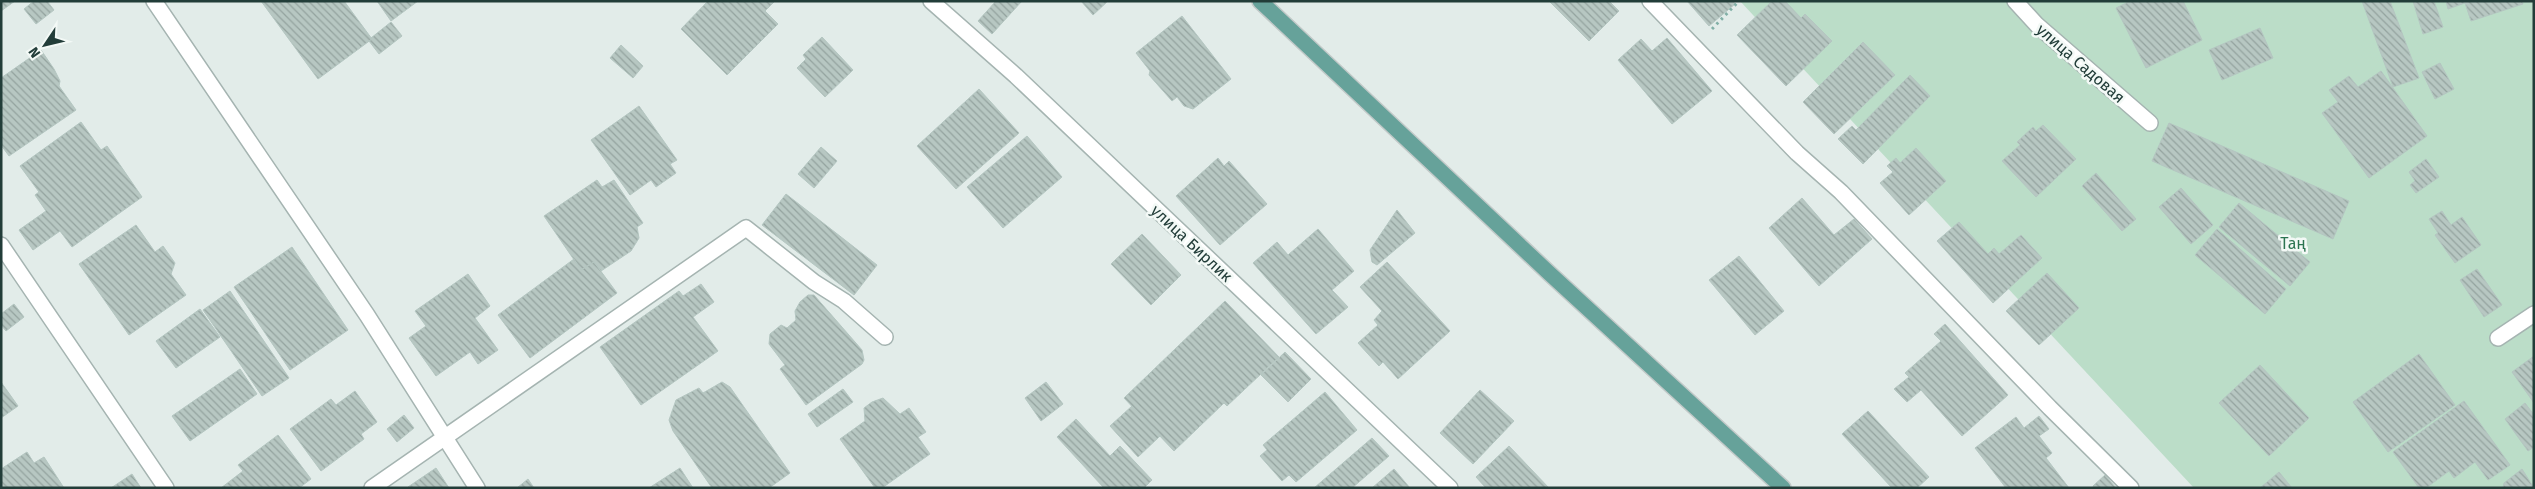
<svg xmlns="http://www.w3.org/2000/svg" width="2535" height="489" font-family="'Fira Sans',sans-serif">
<style>
.green{fill:#bbddc8}
.building{fill:url(#building-back-hatch);stroke:#b4c6c1}
.lines{fill:none;stroke-linecap:round;stroke-linejoin:round}
.minor-casing{stroke:#a5b4b1;stroke-width:18}
.primary-casing{stroke:#c1c9c8;stroke-width:18}
.path{stroke:#82b0a7;stroke-width:3;stroke-dasharray:2.5 4;stroke-linecap:butt}
.minor{stroke:#fff;stroke-width:15}
.primary{stroke:#66a29a;stroke-width:15}
.labels{text-anchor:middle;stroke-width:5;stroke-linejoin:round;paint-order:stroke}
.street-label{font-size:16px;fill:#223d39;stroke:#f3f9f6}
.park-label{font-size:16px;fill:#2c7451;stroke:#f3f9f6}
</style>
<defs>
<pattern id="building-back-hatch" width="6" height="6" patternUnits="userSpaceOnUse" patternTransform="scale(1.25)"><rect width="6" height="6" fill="#b7c7c2"/><path d="M-1 5l2 2M0 0l6 6M5-1l2 2" fill="none" stroke="#94a39f"/></pattern>
</defs>
<rect width="100%" height="100%" fill="#e2ece9"/>
<polygon class="green" points="1740,1 2534,1 2534,488 2194,488"/>
<g class="building">
<polygon points="1,1 15,1 1,11"/>
<polygon points="34,1 47,1 54,10 36,24 24,9"/>
<polygon points="261,1 344,1 372,39 318,79"/>
<polygon points="377,1 418,1 391,21"/>
<polygon points="708,1 775,1 765,11 778,24 727,75 681,29"/>
<polygon points="996,1 1022,1 992,34 978,21"/>
<polygon points="1081,1 1108,1 1093,15"/>
<polygon points="1549,1 1609,1 1619,11 1589,41"/>
<polygon points="1687,1 1733,1 1735,4 1709,26"/>
<polygon points="1772,1 1785,1 1801,18 1805,14 1832,41 1786,86 1737,35"/>
<polygon points="2130,1 2183,1 2202,40 2146,68 2116,8"/>
<polygon points="2362,1 2390,1 2419,78 2393,87"/>
<polygon points="2413,1 2434,1 2443,27 2423,34"/>
<polygon points="2446,1 2522,1 2523,4 2471,21 2465,3 2448,9"/>
<polygon points="1182,16 1231,79 1193,109 1184,106 1177,97 1172,101 1149,75 1150,71 1136,53"/>
<polygon points="391,22 402,36 379,54 369,41 372,39 371,38"/>
<polygon points="2260,28 2273,58 2222,80 2209,50"/>
<polygon points="822,37 853,70 825,97 797,68 806,59 803,55"/>
<polygon points="1667,38 1712,91 1672,124 1618,60 1641,39 1652,51"/>
<polygon points="1863,42 1895,75 1834,134 1803,102"/>
<polygon points="621,45 643,66 633,78 610,58"/>
<polygon points="41,50 54,69 60,81 59,86 76,110 9,156 1,145 1,78"/>
<polygon points="2440,63 2454,89 2435,99 2422,72"/>
<polygon points="2381,71 2427,136 2369,178 2322,113 2338,102 2329,90 2349,76 2358,87"/>
<polygon points="1910,75 1930,96 1863,164 1838,139 1852,126 1856,130"/>
<polygon points="979,89 1019,133 956,189 917,146"/>
<polygon points="639,106 677,160 670,164 676,173 656,187 651,180 630,195 591,140"/>
<polygon points="81,122 101,150 107,146 142,197 72,247 60,231 33,250 19,230 46,211 35,195 39,192 20,166"/>
<polygon points="2169,123 2349,201 2333,239 2152,161"/>
<polygon points="2043,125 2076,159 2036,197 2002,161 2020,145 2017,142 2033,127 2036,131"/>
<polygon points="1027,136 1062,177 1003,228 967,187"/>
<polygon points="821,147 837,161 814,188 798,174"/>
<polygon points="1916,148 1946,181 1909,215 1880,183 1893,172 1887,166 1896,158 1900,163"/>
<polygon points="1218,158 1224,166 1229,161 1267,204 1220,245 1176,196"/>
<polygon points="2426,159 2439,177 2416,193 2410,185 2415,181 2409,172"/>
<polygon points="2096,173 2136,219 2122,231 2082,186"/>
<polygon points="597,180 602,187 614,180 643,223 637,227 639,238 631,251 601,271 594,262 581,270 544,216"/>
<polygon points="2181,188 2213,225 2191,244 2159,207"/>
<polygon points="786,194 877,265 854,295 762,225"/>
<polygon points="1802,198 1834,235 1854,219 1872,239 1819,286 1769,228"/>
<polygon points="2239,203 2310,262 2290,286 2219,227"/>
<polygon points="1397,210 1415,233 1377,265 1372,262 1370,250"/>
<polygon points="2442,211 2451,225 2462,217 2481,245 2455,263 2435,235 2438,233 2429,219"/>
<polygon points="1959,222 1988,254 1994,248 1999,254 2021,235 2042,258 1993,303 1937,241"/>
<polygon points="136,225 155,252 163,246 175,263 171,274 186,295 129,335 79,264"/>
<polygon points="1318,229 1354,271 1332,290 1348,307 1316,334 1253,263 1277,242 1288,255"/>
<polygon points="2217,229 2286,289 2265,314 2195,255"/>
<polygon points="1142,234 1181,275 1151,305 1111,264"/>
<polygon points="292,247 348,330 290,370 234,287"/>
<polygon points="1739,256 1784,311 1755,335 1709,280"/>
<polygon points="574,259 581,270 594,262 617,293 530,358 498,315"/>
<polygon points="1387,262 1450,331 1398,379 1383,362 1379,366 1358,343 1378,325 1374,320 1382,311 1360,287"/>
<polygon points="2477,269 2502,305 2484,317 2460,280"/>
<polygon points="2047,273 2079,308 2039,345 2006,311"/>
<polygon points="468,274 490,306 475,318 498,350 478,364 470,352 436,376 409,338 426,326 415,311"/>
<polygon points="701,284 714,302 693,317 718,351 641,405 600,347 679,291 683,296"/>
<polygon points="230,291 289,378 262,396 203,310"/>
<polygon points="808,295 814,295 862,350 864,360 862,364 806,405 780,369 785,365 769,344 770,334 781,325 787,328 796,320 795,311 800,302"/>
<polygon points="1225,301 1279,357 1227,406 1224,403 1174,451 1124,398"/>
<polygon points="14,304 24,317 6,331 1,325 1,314"/>
<polygon points="200,309 220,337 176,368 156,341"/>
<polygon points="1945,324 2008,395 1962,436 1921,390 1907,402 1894,389 1909,377 1905,373 1941,341 1934,334"/>
<polygon points="1285,352 1311,379 1288,402 1261,375"/>
<polygon points="2419,354 2455,405 2388,452 2353,402"/>
<polygon points="2534,356 2534,403 2512,372"/>
<polygon points="2260,365 2309,418 2269,456 2219,403"/>
<polygon points="240,369 257,394 190,441 172,416"/>
<polygon points="1,382 18,406 1,418"/>
<polygon points="722,382 730,387 790,473 769,488 712,488 673,431 669,420 676,400 699,388 703,393"/>
<polygon points="1046,382 1063,404 1041,421 1025,398"/>
<polygon points="843,389 853,402 817,427 808,414"/>
<polygon points="1480,390 1514,421 1473,464 1440,433"/>
<polygon points="355,391 377,422 361,434 364,439 321,471 290,429 331,399 336,405"/>
<polygon points="1325,392 1357,430 1296,482 1289,475 1282,481 1260,456 1267,450 1263,445"/>
<polygon points="883,398 900,414 909,408 926,432 918,437 930,454 882,488 875,488 840,439 865,421 864,408 872,402"/>
<polygon points="2464,401 2510,465 2488,480 2475,462 2454,478 2449,471 2426,488 2419,488 2393,452"/>
<polygon points="2525,403 2534,415 2534,447 2528,451 2505,419"/>
<polygon points="1132,406 1160,436 1138,457 1110,426"/>
<polygon points="1868,411 1929,477 1917,488 1892,488 1842,434"/>
<polygon points="404,415 414,428 397,442 387,429"/>
<polygon points="2039,416 2049,429 2039,436 2052,453 2046,458 2069,488 2006,488 1975,448 2016,417 2024,428"/>
<polygon points="1076,419 1110,456 1120,446 1152,480 1144,488 1104,488 1057,437"/>
<polygon points="278,435 311,479 299,488 221,488 243,471 238,465"/>
<polygon points="1372,438 1389,456 1352,488 1314,488"/>
<polygon points="1509,446 1549,488 1486,488 1476,477"/>
<polygon points="27,452 34,463 44,457 64,488 1,488 1,469"/>
<polygon points="436,468 449,488 409,488 408,487"/>
<polygon points="680,468 693,488 649,488"/>
<polygon points="1394,469 1410,488 1372,488"/>
<polygon points="2522,469 2534,488 2503,488 2504,483"/>
<polygon points="2279,472 2292,488 2260,488"/>
<polygon points="132,474 141,488 111,488"/>
<polygon points="2105,475 2116,488 2094,488 2093,486"/>
<polygon points="528,479 534,488 517,488"/>
</g>
<g class="lines">
<defs>
<g id="minor">
<polyline points="154,1 367,315 477,488"/>
<polyline points="931,1 1016,76 1450,488"/>
<polyline points="1650,1 1797,153 1841,192 2050,408 2131,488"/>
<polyline points="2015,1 2037,25 2150,123"/>
<polyline points="1,245 166,488"/>
<polyline points="2498,338 2534,314"/>
<polyline points="372,488 746,228 814,282 844,301 885,337"/>
</g>
<polyline id="primary" points="1260,1 1549,273 1783,488"/>
</defs>
<use href="#minor" class="minor-casing"/>
<use href="#primary" class="primary-casing"/>
<polyline class="path" points="1712,29 1739,1"/>
<use href="#minor" class="minor"/>
<use href="#primary" class="primary"/>
</g>
<g class="labels">
<g class="street-label">
<text transform="translate(2081 63) rotate(41)" y="6">улица Садовая</text>
<text transform="translate(1192 243) rotate(43)" y="6">улица Бирлик</text>
</g>
<g class="park-label">
<text x="2293" y="249">Таң</text>
</g>
</g>
<rect width="2535" height="489" fill="none" stroke="#223d39" stroke-width="5"/>
<g transform="translate(45 45) rotate(235)" stroke="#f3f9f6" stroke-width="4" paint-order="stroke">
<path d="M0-4L9 19L0 12L-9 19Z" fill="#223d39"/>
<text y="-8" font-size="14" font-weight="bold" text-anchor="middle" fill="#223d39">N</text>
</g>
</svg>
